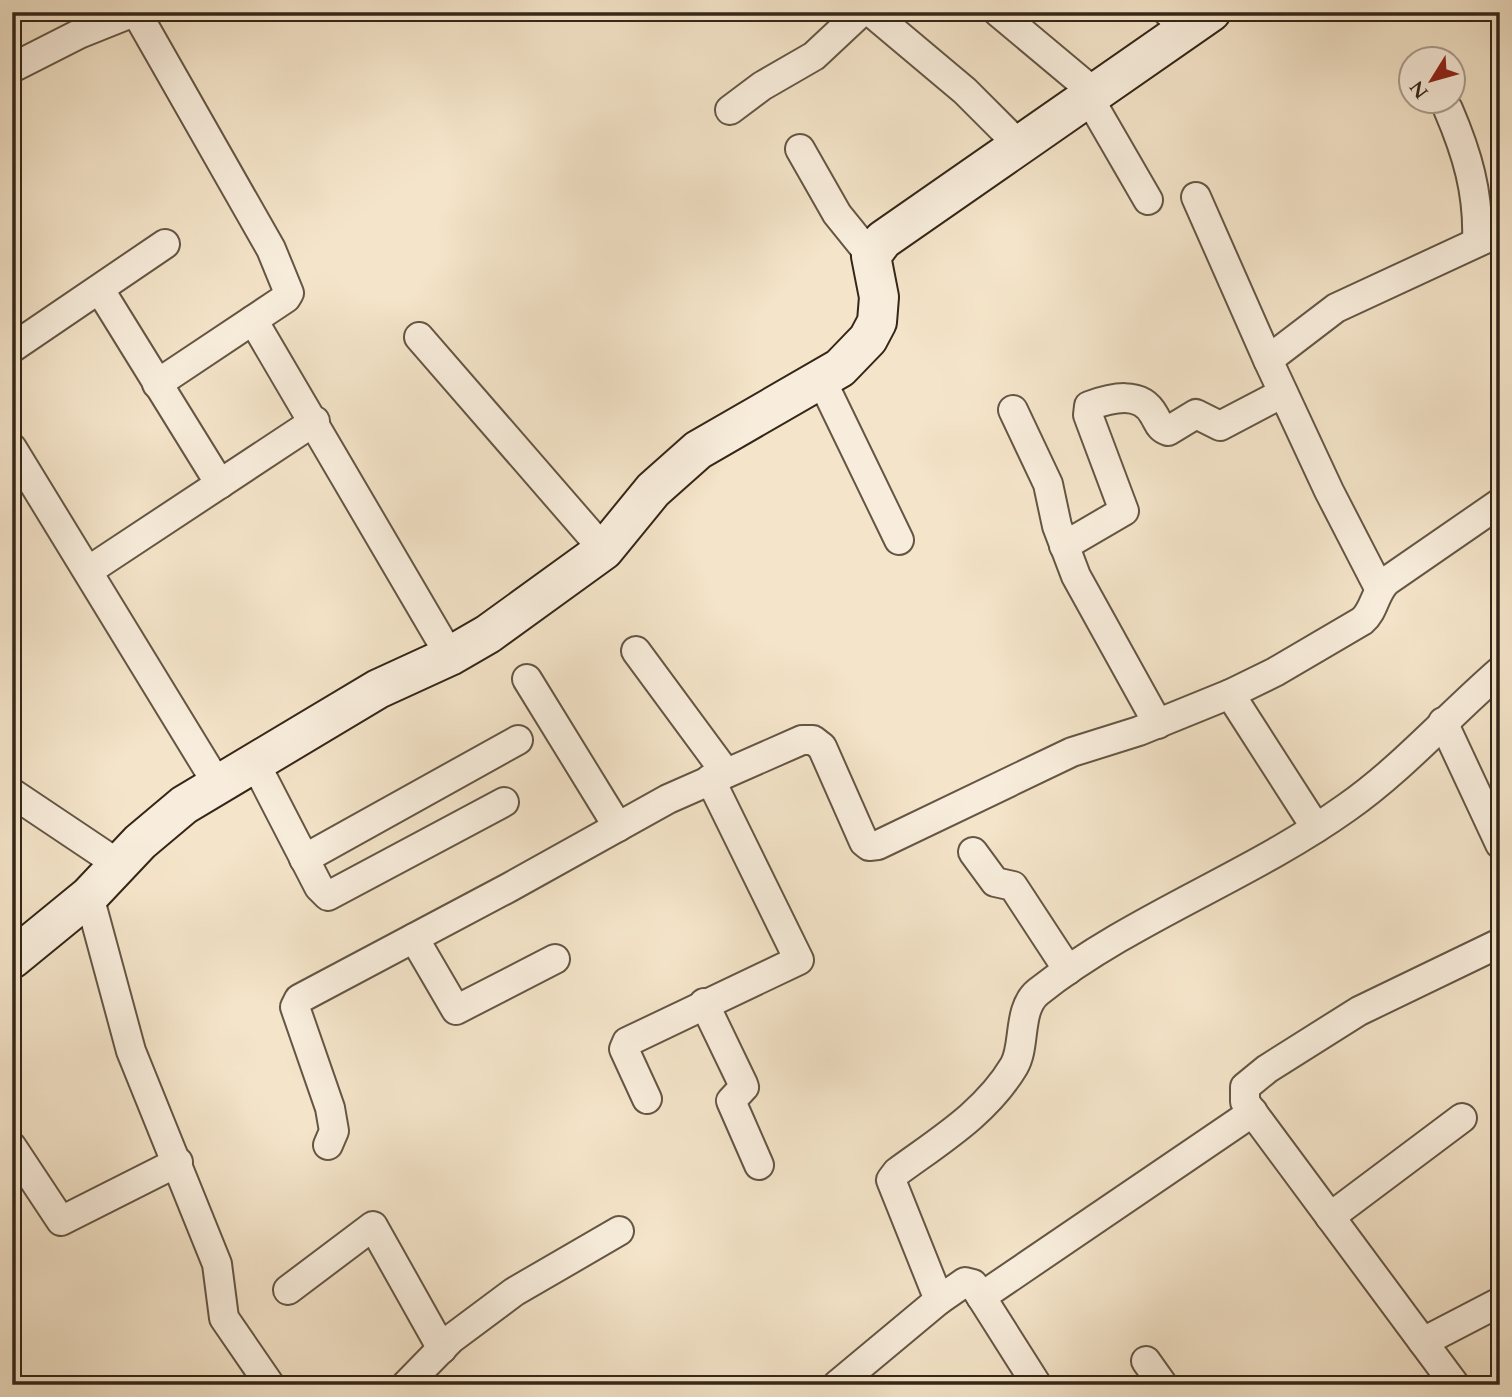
<svg xmlns="http://www.w3.org/2000/svg" width="1512" height="1397" font-family="Cardo,serif">
<style>
.lines{fill:none;stroke-linecap:round;stroke-linejoin:round}
.street-casing{stroke:#645644;stroke-width:32}
.secondary-casing{stroke:#342618;stroke-width:42}
.street{stroke:#f8eddc;stroke-width:28}
.secondary{stroke:#f8eddc;stroke-width:38}
</style>
<rect width="100%" height="100%" fill="#f4e4c9"/>
<filter id="stains"><feTurbulence type="fractalNoise" baseFrequency=".00286" numOctaves="4"/><feColorMatrix values="0 0 0 0 .2 0 0 0 0 .09 0 0 0 0 .02 0 0 0 .5 -.17"/></filter>
<radialGradient id="worn" r=".72"><stop offset=".6" stop-color="#630" stop-opacity="0"/><stop offset="1" stop-color="#630" stop-opacity=".3"/></radialGradient>
<g class="lines">
<defs>
<g id="street">
<polyline points="136,12 271,249 289,293 286,298 157,384"/>
<polyline points="871,12 965,91 1020,146"/>
<polyline points="998,12 1096,94"/>
<polyline points="1168,12 1187,29"/>
<polyline points="12,68 79,34 134,12"/>
<polyline points="1089,98 1148,200"/>
<path d="M 1448,109 C 1467,153 1479,193 1477,242"/>
<polyline points="730,110 762,86 814,56 861,12"/>
<polyline points="800,149 837,214 871,256"/>
<polyline points="1196,197 1268,360"/>
<polyline points="100,290 220,484"/>
<polyline points="253,320 450,656"/>
<polyline points="419,337 604,550"/>
<polyline points="12,348 165,244"/>
<polyline points="822,381 899,540"/>
<polyline points="1013,410 1048,484 1057,526 1076,576 1158,724"/>
<polyline points="12,448 218,785"/>
<path d="M 1064,546 L 1124,511 L 1088,415 L 1089,406 C 1111,398 1141,390 1154,415 C 1159,423 1159,428 1168,431 L 1196,414 L 1220,426 L 1283,393"/>
<polyline points="88,571 315,421"/>
<polyline points="1379,588 1329,491 1268,360 1336,308 1500,232"/>
<polyline points="636,651 726,773"/>
<polyline points="527,679 618,827"/>
<polyline points="1230,694 1316,828"/>
<polyline points="1443,722 1500,844"/>
<polyline points="256,765 319,887 328,896 504,802"/>
<polyline points="12,793 118,864"/>
<polyline points="973,852 995,882 1013,886 1068,970"/>
<polyline points="304,859 518,740"/>
<polyline points="89,896 131,1051 217,1264 224,1318 270,1385"/>
<polyline points="414,938 456,1010 555,959"/>
<polyline points="704,1003 743,1084 744,1087 731,1101 759,1165"/>
<polyline points="647,1099 624,1049 627,1042 799,960 710,779"/>
<path d="M 328,1145 L 334,1131 L 330,1108 L 295,1007 L 299,999 L 510,887 L 668,799 L 802,740 L 813,740 L 822,747 L 864,842 L 869,846 L 878,845 L 1072,752 L 1139,731 L 1230,694 L 1275,672 L 1362,621 C 1375,610 1374,593 1387,581 L 1500,503"/>
<polyline points="12,1147 61,1221 178,1162"/>
<polyline points="1330,1217 1462,1118"/>
<polyline points="288,1290 373,1226 442,1349"/>
<polyline points="981,1297 1253,1112"/>
<polyline points="939,1300 965,1282 973,1284 1037,1385"/>
<polyline points="1423,1342 1245,1102 1245,1087 1267,1069 1359,1011 1500,943"/>
<polyline points="1146,1361 1163,1385"/>
<polyline points="406,1385 451,1339 514,1292 619,1231"/>
<path d="M 837,1385 L 939,1300 L 891,1180 L 897,1172 C 939,1141 986,1113 1014,1066 C 1026,1046 1017,1009 1038,992 C 1130,919 1249,877 1346,808 C 1402,769 1448,716 1500,671"/>
<polyline points="1455,1385 1423,1342 1500,1302"/>
</g>
<polyline id="secondary" points="12,959 89,896 140,842 184,805 378,689 450,656 488,634 604,550 653,490 698,450 840,368 868,339 877,322 879,297 871,256 883,240 1211,12"/>
</defs>
<use href="#street" class="street-casing"/>
<use href="#secondary" class="secondary-casing"/>
<use href="#street" class="street"/>
<use href="#secondary" class="secondary"/>
</g>
<rect width="1512" height="1397" fill="none" stroke="#f4e4c9" stroke-width="42"/>
<rect x="14" y="14" width="1484" height="1369" fill="none" stroke="#342618" stroke-width="3.5"/>
<rect x="21" y="21" width="1470" height="1355" fill="none" stroke="#342618" stroke-width="2"/>
<g transform="translate(1432 80) rotate(233)"><circle r="33" fill="#f8eddc" stroke="#aa9d8e" stroke-width="2"/>
<path d="M0-5L12 26L0 18L-12 26Z" fill="#8f2418"/>
<text y="-10" font-size="19" font-weight="bold" text-anchor="middle" fill="#342618">N</text>
</g>
<rect width="100%" height="100%" filter="url(#stains)"/>
<rect width="100%" height="100%" fill="url(#worn)"/>
</svg>
